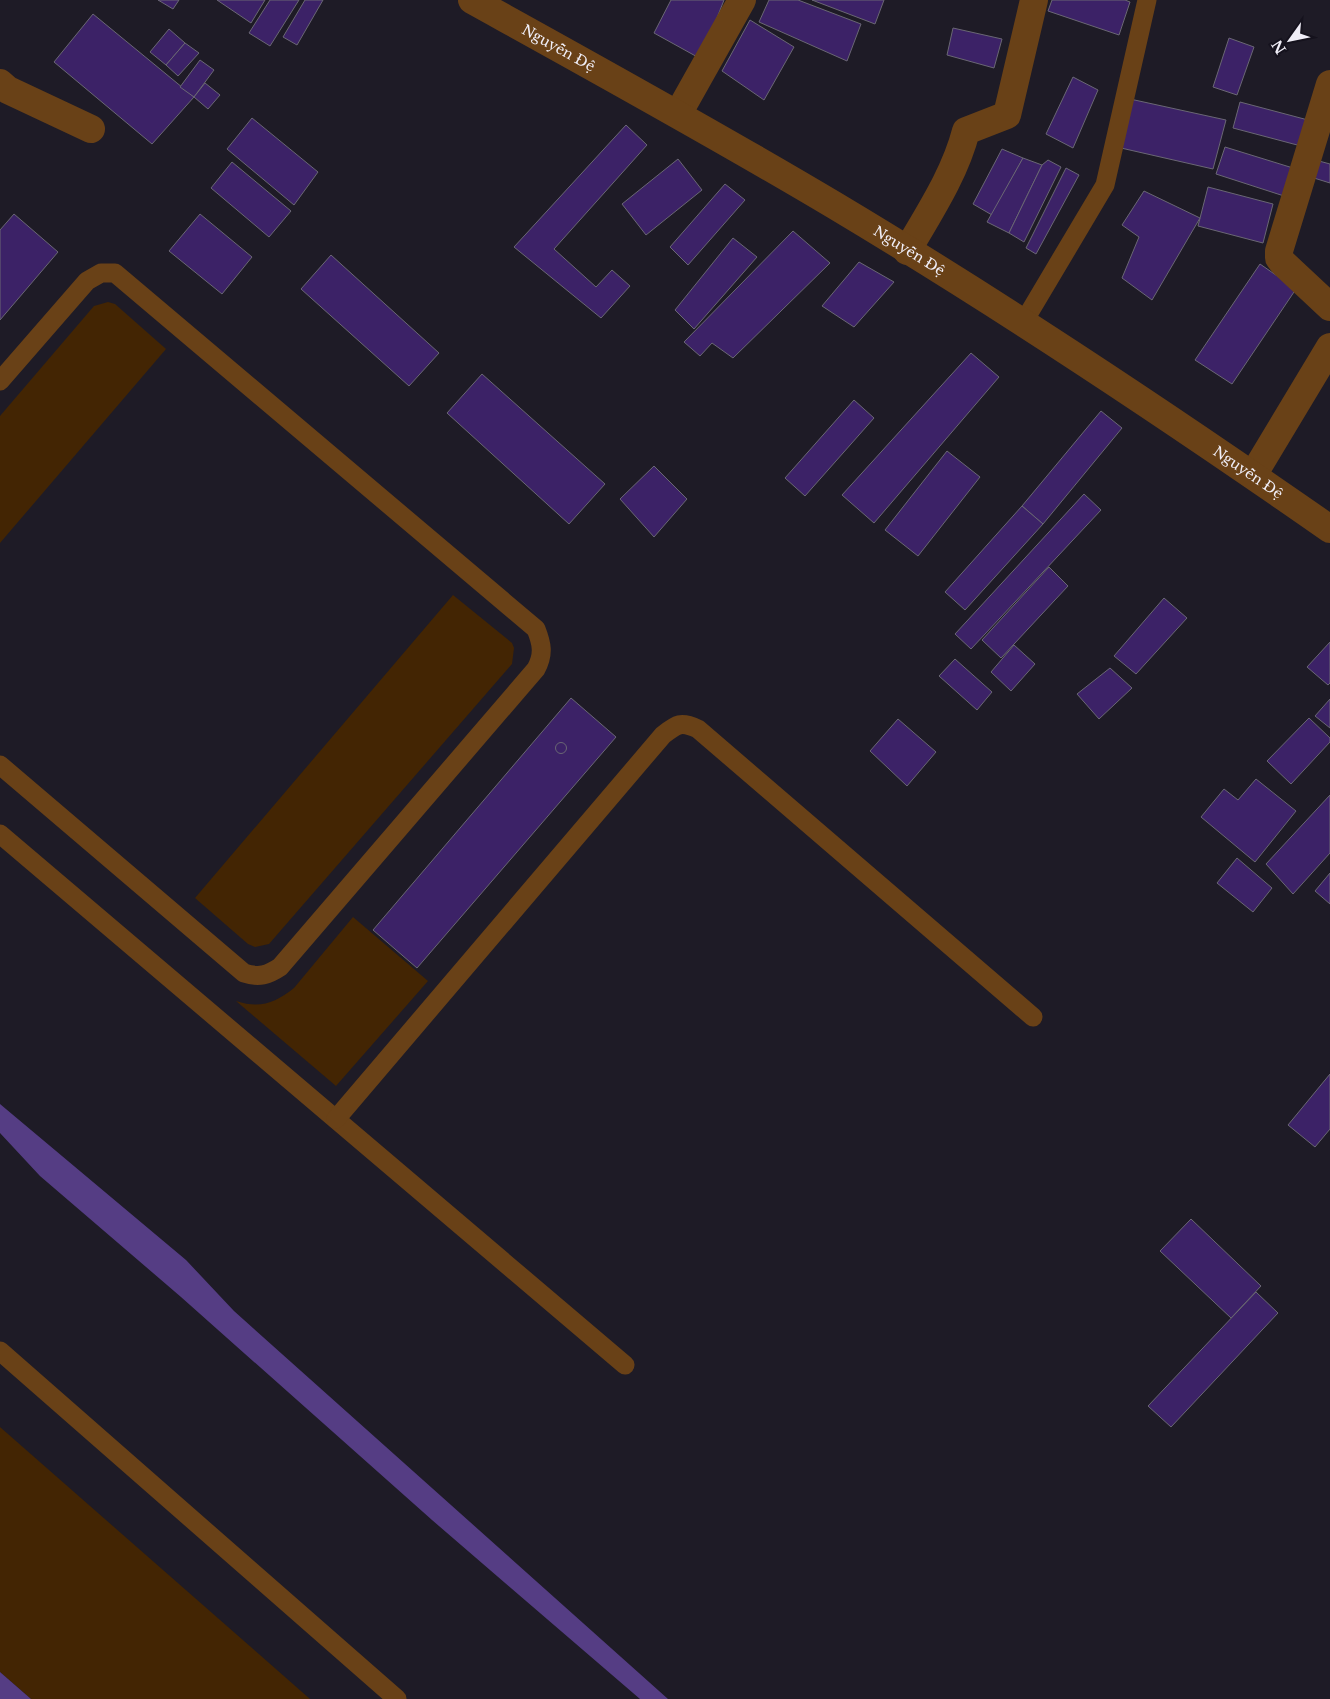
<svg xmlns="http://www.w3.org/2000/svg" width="1330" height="1699" font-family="'Libre Baskerville',serif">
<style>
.green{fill:#432503}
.water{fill:#553d84}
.building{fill:#3c2267;stroke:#6a6774}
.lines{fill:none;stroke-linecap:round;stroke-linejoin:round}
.service{stroke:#694117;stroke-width:19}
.minor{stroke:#694117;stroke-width:28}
.tertiary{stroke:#694117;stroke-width:28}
.labels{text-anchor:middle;stroke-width:4;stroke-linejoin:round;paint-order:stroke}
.street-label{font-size:14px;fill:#f0eef7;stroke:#15121d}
</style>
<rect width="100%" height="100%" fill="#1e1b26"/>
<g class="green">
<polygon points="108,302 115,304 166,349 0,543 0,416 94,306"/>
<polygon points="453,595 512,643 514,648 512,664 269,944 255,947 248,944 195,898"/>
<path d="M 353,917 L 428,981 L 336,1086 L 236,1001 C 260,1009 275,1003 294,988 Z"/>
<polygon points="0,1427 310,1699 31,1699 0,1672"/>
</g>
<g class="water">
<polygon points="0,1104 186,1260 234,1311 668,1699 640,1699 432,1520 181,1297 40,1176 0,1133"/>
<polygon points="0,1672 31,1699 0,1699"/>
</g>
<g class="building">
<polygon points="158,0 179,0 173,9"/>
<polygon points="217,0 265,0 251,23"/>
<polygon points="270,0 299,0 270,46 249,33"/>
<polygon points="305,0 323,0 297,45 283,37"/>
<polygon points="671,0 724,0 701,59 654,33"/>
<polygon points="769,0 798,0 861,24 847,61 759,22"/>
<polygon points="812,0 884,0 875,24"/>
<polygon points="1052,0 1125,0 1130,2 1119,35 1048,11"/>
<polygon points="93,14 194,97 152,144 54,62"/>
<polygon points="750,20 794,47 764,100 722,71"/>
<polygon points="953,28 1002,39 994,68 947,55"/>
<polygon points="169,29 185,43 166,65 150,52"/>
<polygon points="1229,38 1254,47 1237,95 1213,87"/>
<polygon points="185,43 199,53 178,76 166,65"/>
<polygon points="200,60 214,70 194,97 180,87"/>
<polygon points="1073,77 1098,90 1073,148 1046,134"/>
<polygon points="205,83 220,95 208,109 194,97"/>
<polygon points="1130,99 1226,120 1213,169 1121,148"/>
<polygon points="1240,102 1308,120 1301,146 1233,128"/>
<polygon points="252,118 318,172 294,205 227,149"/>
<polygon points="626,125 647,145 554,249 596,287 612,270 630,286 601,318 514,247"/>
<polygon points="1225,147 1293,168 1284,196 1216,174"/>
<polygon points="1002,149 1023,158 992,215 973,204"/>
<polygon points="1023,158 1042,165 1009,233 987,222"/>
<polygon points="678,159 702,190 646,235 622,204"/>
<polygon points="1048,160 1061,167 1024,242 1009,233 1042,165"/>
<polygon points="1319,161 1330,164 1330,183 1314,178"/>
<polygon points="232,162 291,211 269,237 211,188"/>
<polygon points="1066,168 1079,175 1036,254 1026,248"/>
<polygon points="725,184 745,200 688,265 670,247"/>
<polygon points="1208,187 1273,204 1263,243 1198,226"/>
<polygon points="1144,191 1200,218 1152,300 1122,278 1139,237 1122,225"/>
<polygon points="14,214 58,252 0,320 0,230"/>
<polygon points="200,214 252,257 222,294 169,251"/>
<polygon points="793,231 830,263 733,358 712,343 700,356 684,342"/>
<polygon points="733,238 757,257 694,329 675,310"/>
<polygon points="331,255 439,353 409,386 301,289"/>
<polygon points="859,262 894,282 854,327 822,306"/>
<polygon points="1260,264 1296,289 1232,384 1195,360"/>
<polygon points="971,353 999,377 874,523 842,495"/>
<polygon points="482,374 605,484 569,524 447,413"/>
<polygon points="854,400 874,418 805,496 785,478"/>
<polygon points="1101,411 1122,428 1043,524 1022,506"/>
<polygon points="947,451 980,477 918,556 885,530"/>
<polygon points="654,466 687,499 654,537 620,499"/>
<polygon points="1084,494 1101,510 971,649 955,634"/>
<polygon points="1022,506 1043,524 965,610 945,592"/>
<polygon points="1049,567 1068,586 1001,658 982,640"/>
<polygon points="1164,598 1187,618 1136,674 1114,656"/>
<polygon points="1330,642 1330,683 1328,685 1307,667"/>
<polygon points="1014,645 1035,664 1011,691 991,672"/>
<polygon points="955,659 992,692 977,710 939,676"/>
<polygon points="1110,668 1132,688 1099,719 1077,694"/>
<polygon points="571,698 616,737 417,968 373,930"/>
<polygon points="1330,699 1330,728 1315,716"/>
<polygon points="1309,718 1330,738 1330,742 1291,784 1267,761"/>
<polygon points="898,719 936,752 907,786 870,751"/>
<circle cx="561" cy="748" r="5.5"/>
<polygon points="1256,779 1296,811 1255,862 1201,817 1224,789 1238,800"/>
<polygon points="1330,795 1330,853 1293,894 1266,864"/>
<polygon points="1237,858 1272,888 1253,912 1217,883"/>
<polygon points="1330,873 1330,904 1315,891"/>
<polygon points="1330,1074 1330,1129 1315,1147 1288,1125"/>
<polygon points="1191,1219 1261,1286 1231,1318 1160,1251"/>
<polygon points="1256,1292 1278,1313 1171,1427 1148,1406"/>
</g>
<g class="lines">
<g class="service">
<polyline points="1023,323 1105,185 1147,0"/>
<path d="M 0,381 L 87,281 L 101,273 L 115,273 L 536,629 C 542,644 544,654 536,669 L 280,967 C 268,975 259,978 244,973 L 0,765"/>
<polyline points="0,834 625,1365"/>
<path d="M 336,1119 L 663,735 C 677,724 681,721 698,729 L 1033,1017"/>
<polyline points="0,1351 397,1699"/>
</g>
<g class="minor">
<polyline points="0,83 8,90 91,129"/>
<polyline points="1330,84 1279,251 1279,258 1283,263 1330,307"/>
<polyline points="678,114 742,0"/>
<path d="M 907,251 C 929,213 955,174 966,131 L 1007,115 L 1034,0"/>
<polyline points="1253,475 1330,347"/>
</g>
<path class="tertiary" id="s1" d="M 472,0 C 593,67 715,134 834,205 C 1003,306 1168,416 1330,529"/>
</g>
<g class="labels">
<g class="street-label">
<text dy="5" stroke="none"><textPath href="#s1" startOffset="99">Nguyễn Đệ</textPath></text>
<text dy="5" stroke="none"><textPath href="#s1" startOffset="504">Nguyễn Đệ</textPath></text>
<text dy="5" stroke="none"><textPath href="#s1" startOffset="909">Nguyễn Đệ</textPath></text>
</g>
</g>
<g transform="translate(1290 40) rotate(237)" stroke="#15121d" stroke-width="4" paint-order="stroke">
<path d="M0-4L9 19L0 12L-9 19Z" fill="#f0eef7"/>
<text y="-8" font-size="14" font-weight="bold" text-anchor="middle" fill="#f0eef7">N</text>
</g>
</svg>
